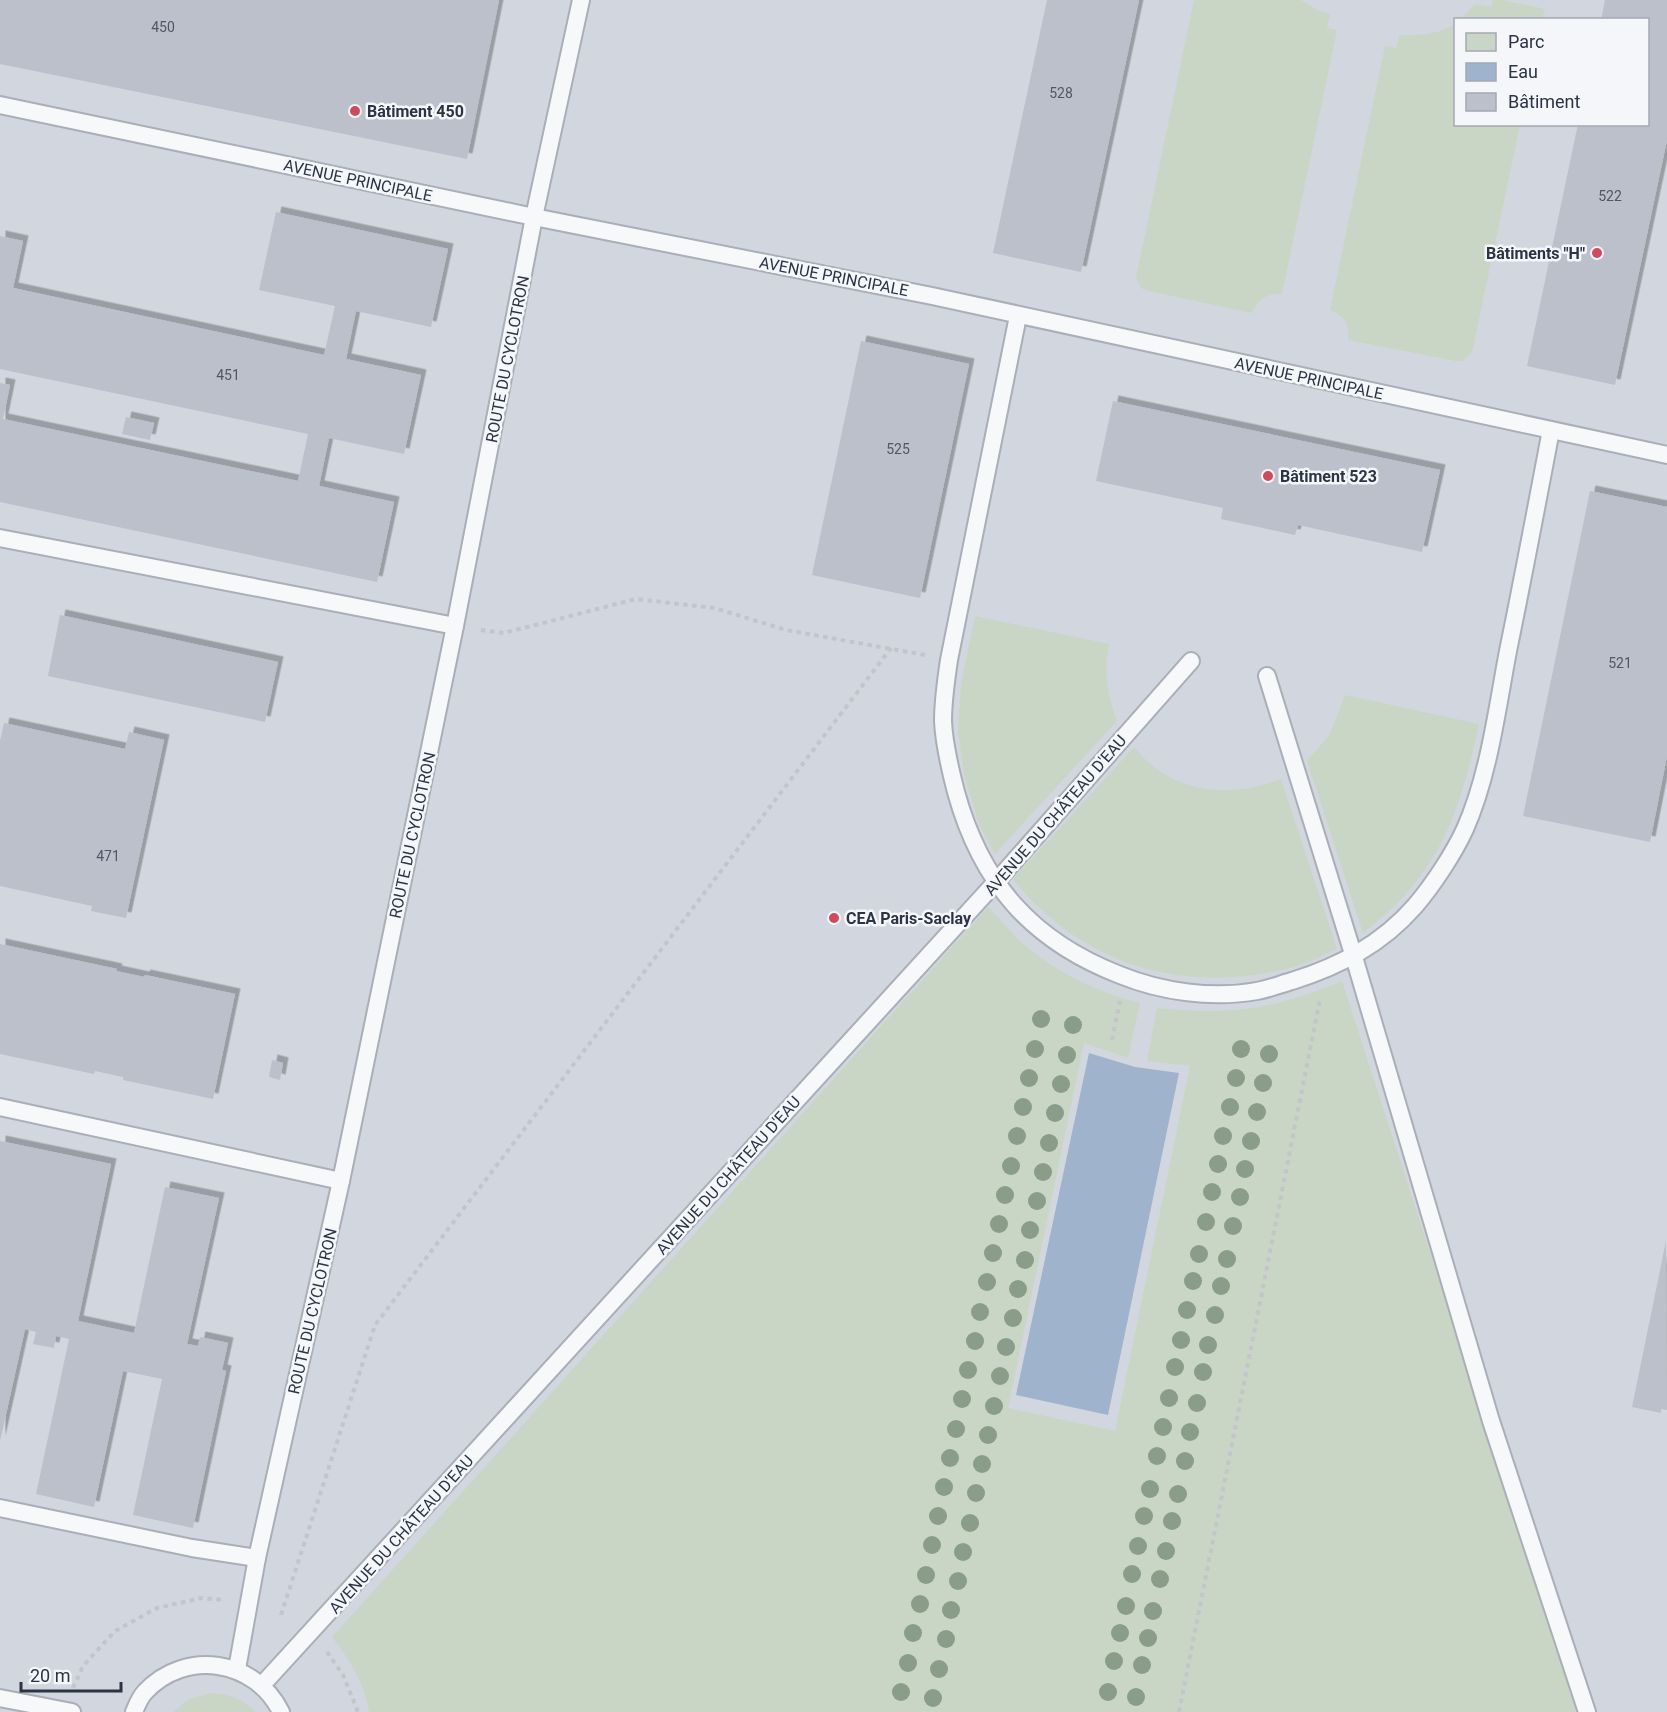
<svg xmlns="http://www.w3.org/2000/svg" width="1667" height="1712" font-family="Roboto,sans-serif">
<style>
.built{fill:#d2d6de;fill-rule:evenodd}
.green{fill:#c9d6c5}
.water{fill:#9fb4cc}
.building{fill:#bbc0ca;filter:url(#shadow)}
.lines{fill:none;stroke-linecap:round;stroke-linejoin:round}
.service-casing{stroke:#a9aeb7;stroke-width:20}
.path{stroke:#c2c5cb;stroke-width:4;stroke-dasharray:4.5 4.5;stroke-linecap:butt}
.service{stroke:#f7f8fa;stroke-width:16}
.tree{fill:#899d89}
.poi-dot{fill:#d1495b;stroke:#f4f6f9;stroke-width:2}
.labels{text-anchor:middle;stroke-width:5;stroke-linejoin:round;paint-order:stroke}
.number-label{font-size:14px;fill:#4f5766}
.poi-label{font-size:16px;font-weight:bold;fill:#2b3445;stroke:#f4f6f9;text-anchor:start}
.street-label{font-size:16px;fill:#2b3445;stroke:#f4f6f9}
</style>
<defs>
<filter id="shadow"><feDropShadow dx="5.5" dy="-5.5" stdDeviation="0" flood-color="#0004"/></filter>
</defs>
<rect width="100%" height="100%" fill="#e4e7ec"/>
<path class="built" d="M 0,0 L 1667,0 L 1667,1712 L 0,1712 ZM 1456,20 L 1648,20 L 1648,124 L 1456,124 Z"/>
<g class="green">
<path d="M 1194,0 L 1301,0 L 1317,10 L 1330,14 L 1327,28 L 1337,30 L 1282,294 C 1267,293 1258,299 1252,313 L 1149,291 L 1141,288 L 1136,278 Z"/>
<polygon points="1493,0 1502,0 1545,9 1542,19 1461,19 1475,4 1491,7"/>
<path d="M 1455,24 L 1456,124 L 1520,125 L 1472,352 L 1463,361 L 1456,361 L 1348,340 C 1350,324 1344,316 1330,310 L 1385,46 L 1396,48 L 1400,35 C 1421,35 1437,35 1455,24 Z"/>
<path d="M 975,616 L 1109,644 C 1104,672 1107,695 1117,721 L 995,854 L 979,824 L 964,774 L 958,732 L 961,684 Z"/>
<path d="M 1345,695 L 1479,724 C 1459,815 1440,874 1363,933 L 1307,761 L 1330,734 Z"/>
<path d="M 1134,747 C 1172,794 1228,799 1281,779 L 1337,949 C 1323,955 1309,963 1294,967 C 1186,995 1085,968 1013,879 Z"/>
<path d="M 988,907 C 999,918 1009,930 1020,941 C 1054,971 1096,992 1140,1003 L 1128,1058 L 1084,1043 L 1008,1408 L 1115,1431 L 1190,1066 L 1147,1061 L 1157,1008 C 1230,1015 1273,1010 1342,981 L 1579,1712 L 369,1712 C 365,1684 349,1659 332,1637 Z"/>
<path d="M 211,1693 C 229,1694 243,1699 256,1712 L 173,1712 L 189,1699 Z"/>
</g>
<polygon class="water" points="1089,1053 1135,1067 1179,1073 1108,1415 1016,1395"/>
<g class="building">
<polygon points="0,0 499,0 467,159 0,64"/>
<polygon points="1047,0 1139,0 1081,272 993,253"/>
<polygon points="1605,0 1667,0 1667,140 1615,385 1527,366 1578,124 1648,124 1648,20 1601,20"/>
<polygon points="276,212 448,249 431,327 356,311 346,359 421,375 404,454 329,438 319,486 394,502 377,582 0,502 0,383 10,385 3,419 298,481 308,434 0,369 0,236 23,241 13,288 324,355 335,306 259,290"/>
<polygon points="861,341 969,364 920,598 812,575"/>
<polygon points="1113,401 1440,470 1422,552 1298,525 1295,535 1221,519 1223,508 1096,481"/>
<polygon points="126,417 154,423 150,440 122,434"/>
<polygon points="1590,491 1667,507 1667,756 1650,842 1523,816"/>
<polygon points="60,615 278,662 265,722 48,676"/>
<polygon points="4,723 125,749 129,732 164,740 126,918 91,911 92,906 0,886 0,741"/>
<polygon points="0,944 117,969 116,971 144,977 145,975 235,994 213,1099 123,1080 123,1077 95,1071 94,1074 0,1054"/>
<polygon points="272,1060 283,1063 280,1080 269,1077"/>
<polygon points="0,1141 111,1164 78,1321 134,1333 165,1187 219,1198 187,1344 198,1346 200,1337 228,1343 222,1370 226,1371 193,1528 133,1515 162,1379 123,1371 94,1507 36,1494 69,1339 56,1336 54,1348 33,1344 36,1332 25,1329 0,1441"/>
<polygon points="1666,1241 1667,1410 1661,1409 1661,1413 1632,1407"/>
</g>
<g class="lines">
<defs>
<g id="service">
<polyline points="0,105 534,217 932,296 1667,455"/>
<path d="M 1018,316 L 949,660 C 946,680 943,701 943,721 C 944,745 950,769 956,792 C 981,883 1032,941 1120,975 C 1162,992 1212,999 1257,991 C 1269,989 1281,984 1292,981 C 1340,966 1382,944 1415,906 C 1433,885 1454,853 1465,829 C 1489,775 1497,709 1508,651 C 1523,578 1537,504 1551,430"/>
<polyline points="0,538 455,626"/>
<polyline points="1267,676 1354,957 1491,1421 1587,1712"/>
<polyline points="0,1107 341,1181"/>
<polyline points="0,1508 192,1548 257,1558"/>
<polyline points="237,1669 257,1558 341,1181 455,626 534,217 581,0"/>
<polyline points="262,1685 995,883 1191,661"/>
<polyline points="0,1698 72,1712"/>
<path d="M 134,1712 C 137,1705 140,1697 145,1692 C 185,1649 255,1659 281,1712"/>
</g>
</defs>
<use href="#service" class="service-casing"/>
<g class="path">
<polyline points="481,630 504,633 636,599 714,608 786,630 925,655"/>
<polyline points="1112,1040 1120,1001"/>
<polyline points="281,1615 375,1325 891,648"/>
<polyline points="327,1652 343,1675 358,1712"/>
<polyline points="73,1688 83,1666 115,1631 157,1608 202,1598 224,1600"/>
<polyline points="1179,1712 1320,999"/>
</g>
<use href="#service" class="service"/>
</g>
<g class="tree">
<circle cx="1041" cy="1019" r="9"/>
<circle cx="1073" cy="1025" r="9"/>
<circle cx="1035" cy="1049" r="9"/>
<circle cx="1241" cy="1049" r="9"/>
<circle cx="1269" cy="1054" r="9"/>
<circle cx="1067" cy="1055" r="9"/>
<circle cx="1029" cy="1078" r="9"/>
<circle cx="1236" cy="1078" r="9"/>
<circle cx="1263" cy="1083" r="9"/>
<circle cx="1061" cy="1084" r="9"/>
<circle cx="1023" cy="1107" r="9"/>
<circle cx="1230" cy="1107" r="9"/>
<circle cx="1257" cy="1112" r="9"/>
<circle cx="1055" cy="1113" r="9"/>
<circle cx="1017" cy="1136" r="9"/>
<circle cx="1223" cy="1136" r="9"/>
<circle cx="1251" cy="1141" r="9"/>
<circle cx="1049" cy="1143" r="9"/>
<circle cx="1218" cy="1164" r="9"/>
<circle cx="1011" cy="1166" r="9"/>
<circle cx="1245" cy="1169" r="9"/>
<circle cx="1043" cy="1172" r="9"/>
<circle cx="1212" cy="1192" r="9"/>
<circle cx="1005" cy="1195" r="9"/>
<circle cx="1240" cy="1197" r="9"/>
<circle cx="1037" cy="1201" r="9"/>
<circle cx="1206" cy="1222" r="9"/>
<circle cx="999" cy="1224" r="9"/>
<circle cx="1233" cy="1226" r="9"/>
<circle cx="1030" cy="1230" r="9"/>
<circle cx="993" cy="1253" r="9"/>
<circle cx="1199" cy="1254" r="9"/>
<circle cx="1227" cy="1259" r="9"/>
<circle cx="1025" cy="1260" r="9"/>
<circle cx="1193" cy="1281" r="9"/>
<circle cx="987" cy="1282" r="9"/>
<circle cx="1221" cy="1286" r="9"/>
<circle cx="1018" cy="1289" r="9"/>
<circle cx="1187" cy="1310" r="9"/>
<circle cx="980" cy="1312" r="9"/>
<circle cx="1215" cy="1315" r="9"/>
<circle cx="1013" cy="1318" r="9"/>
<circle cx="1181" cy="1340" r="9"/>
<circle cx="975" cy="1341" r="9"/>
<circle cx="1208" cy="1345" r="9"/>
<circle cx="1006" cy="1347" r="9"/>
<circle cx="1175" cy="1367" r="9"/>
<circle cx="968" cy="1370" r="9"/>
<circle cx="1203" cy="1372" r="9"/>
<circle cx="1000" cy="1376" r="9"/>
<circle cx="1169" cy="1398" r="9"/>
<circle cx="962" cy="1399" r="9"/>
<circle cx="1197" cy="1403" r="9"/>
<circle cx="994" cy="1406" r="9"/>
<circle cx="1163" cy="1427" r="9"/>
<circle cx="956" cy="1429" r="9"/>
<circle cx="1190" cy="1432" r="9"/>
<circle cx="988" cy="1435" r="9"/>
<circle cx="1157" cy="1456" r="9"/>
<circle cx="950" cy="1458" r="9"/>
<circle cx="1185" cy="1461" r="9"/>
<circle cx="982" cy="1464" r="9"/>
<circle cx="944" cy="1487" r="9"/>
<circle cx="1150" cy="1489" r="9"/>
<circle cx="976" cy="1493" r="9"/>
<circle cx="1178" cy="1494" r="9"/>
<circle cx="938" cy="1516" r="9"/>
<circle cx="1144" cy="1516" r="9"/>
<circle cx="1172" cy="1521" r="9"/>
<circle cx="970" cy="1523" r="9"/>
<circle cx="932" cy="1545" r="9"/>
<circle cx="1138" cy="1546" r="9"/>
<circle cx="1166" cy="1551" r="9"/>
<circle cx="963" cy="1552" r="9"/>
<circle cx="1132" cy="1574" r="9"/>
<circle cx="926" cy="1575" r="9"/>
<circle cx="1160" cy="1579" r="9"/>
<circle cx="958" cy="1581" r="9"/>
<circle cx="920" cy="1604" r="9"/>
<circle cx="1126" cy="1606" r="9"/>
<circle cx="951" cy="1610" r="9"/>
<circle cx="1153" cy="1611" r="9"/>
<circle cx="913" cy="1633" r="9"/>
<circle cx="1120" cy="1633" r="9"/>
<circle cx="1148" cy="1638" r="9"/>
<circle cx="946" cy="1639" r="9"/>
<circle cx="1114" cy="1661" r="9"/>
<circle cx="908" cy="1663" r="9"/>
<circle cx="1142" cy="1665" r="9"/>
<circle cx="939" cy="1669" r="9"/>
<circle cx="901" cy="1692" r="9"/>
<circle cx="1108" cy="1692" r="9"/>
<circle cx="1136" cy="1697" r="9"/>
<circle cx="933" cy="1698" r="9"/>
</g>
<g class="poi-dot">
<circle cx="355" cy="111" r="6"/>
<circle cx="1597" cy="253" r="6"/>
<circle cx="1268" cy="476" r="6"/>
<circle cx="834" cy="918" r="6"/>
</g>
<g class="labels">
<g class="number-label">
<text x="163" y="32">450</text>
<text x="1061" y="98">528</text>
<text x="1610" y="201">522</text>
<text x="228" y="380">451</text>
<text x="898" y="454">525</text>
<text x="1620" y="668">521</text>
<text x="108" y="861">471</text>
</g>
<g class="poi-label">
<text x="367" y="117">Bâtiment 450</text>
<text x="1585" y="259" text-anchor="end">Bâtiments "H"</text>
<text x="1280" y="482">Bâtiment 523</text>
<text x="846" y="924">CEA Paris-Saclay</text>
</g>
<g class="street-label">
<text transform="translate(358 180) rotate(12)" y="6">AVENUE PRINCIPALE</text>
<text transform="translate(834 276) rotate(11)" y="6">AVENUE PRINCIPALE</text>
<text transform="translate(507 359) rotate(-79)" y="6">ROUTE DU CYCLOTRON</text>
<text transform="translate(1309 378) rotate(12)" y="6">AVENUE PRINCIPALE</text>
<text transform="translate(1055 815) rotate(-49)" y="6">AVENUE DU CHÂTEAU D'EAU</text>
<text transform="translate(412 835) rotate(-78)" y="6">ROUTE DU CYCLOTRON</text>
<text transform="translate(728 1175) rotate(-48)" y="6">AVENUE DU CHÂTEAU D'EAU</text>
<text transform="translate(312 1311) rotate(-77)" y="6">ROUTE DU CYCLOTRON</text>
<text transform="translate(401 1534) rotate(-48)" y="6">AVENUE DU CHÂTEAU D'EAU</text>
</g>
</g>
<rect x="1454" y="18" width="195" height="108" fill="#f4f6f9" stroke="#a4a8b1" stroke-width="1.5"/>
<rect x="1466" y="33" width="30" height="18" fill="#c9d6c5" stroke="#a4a8b1" stroke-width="1.5"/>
<text x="1508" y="48" font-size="18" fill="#2b3445">Parc</text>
<rect x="1466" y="63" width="30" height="18" fill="#9fb4cc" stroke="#a4a8b1" stroke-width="1.5"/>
<text x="1508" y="78" font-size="18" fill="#2b3445">Eau</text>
<rect x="1466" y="93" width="30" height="18" fill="#bbc0ca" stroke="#a4a8b1" stroke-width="1.5"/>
<text x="1508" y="108" font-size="18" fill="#2b3445">Bâtiment</text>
<path d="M21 1682v9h100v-9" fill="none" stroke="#2b3445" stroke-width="3"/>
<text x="30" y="1682" font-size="18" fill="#2b3445" stroke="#f4f6f9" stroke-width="4.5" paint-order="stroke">20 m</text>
</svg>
